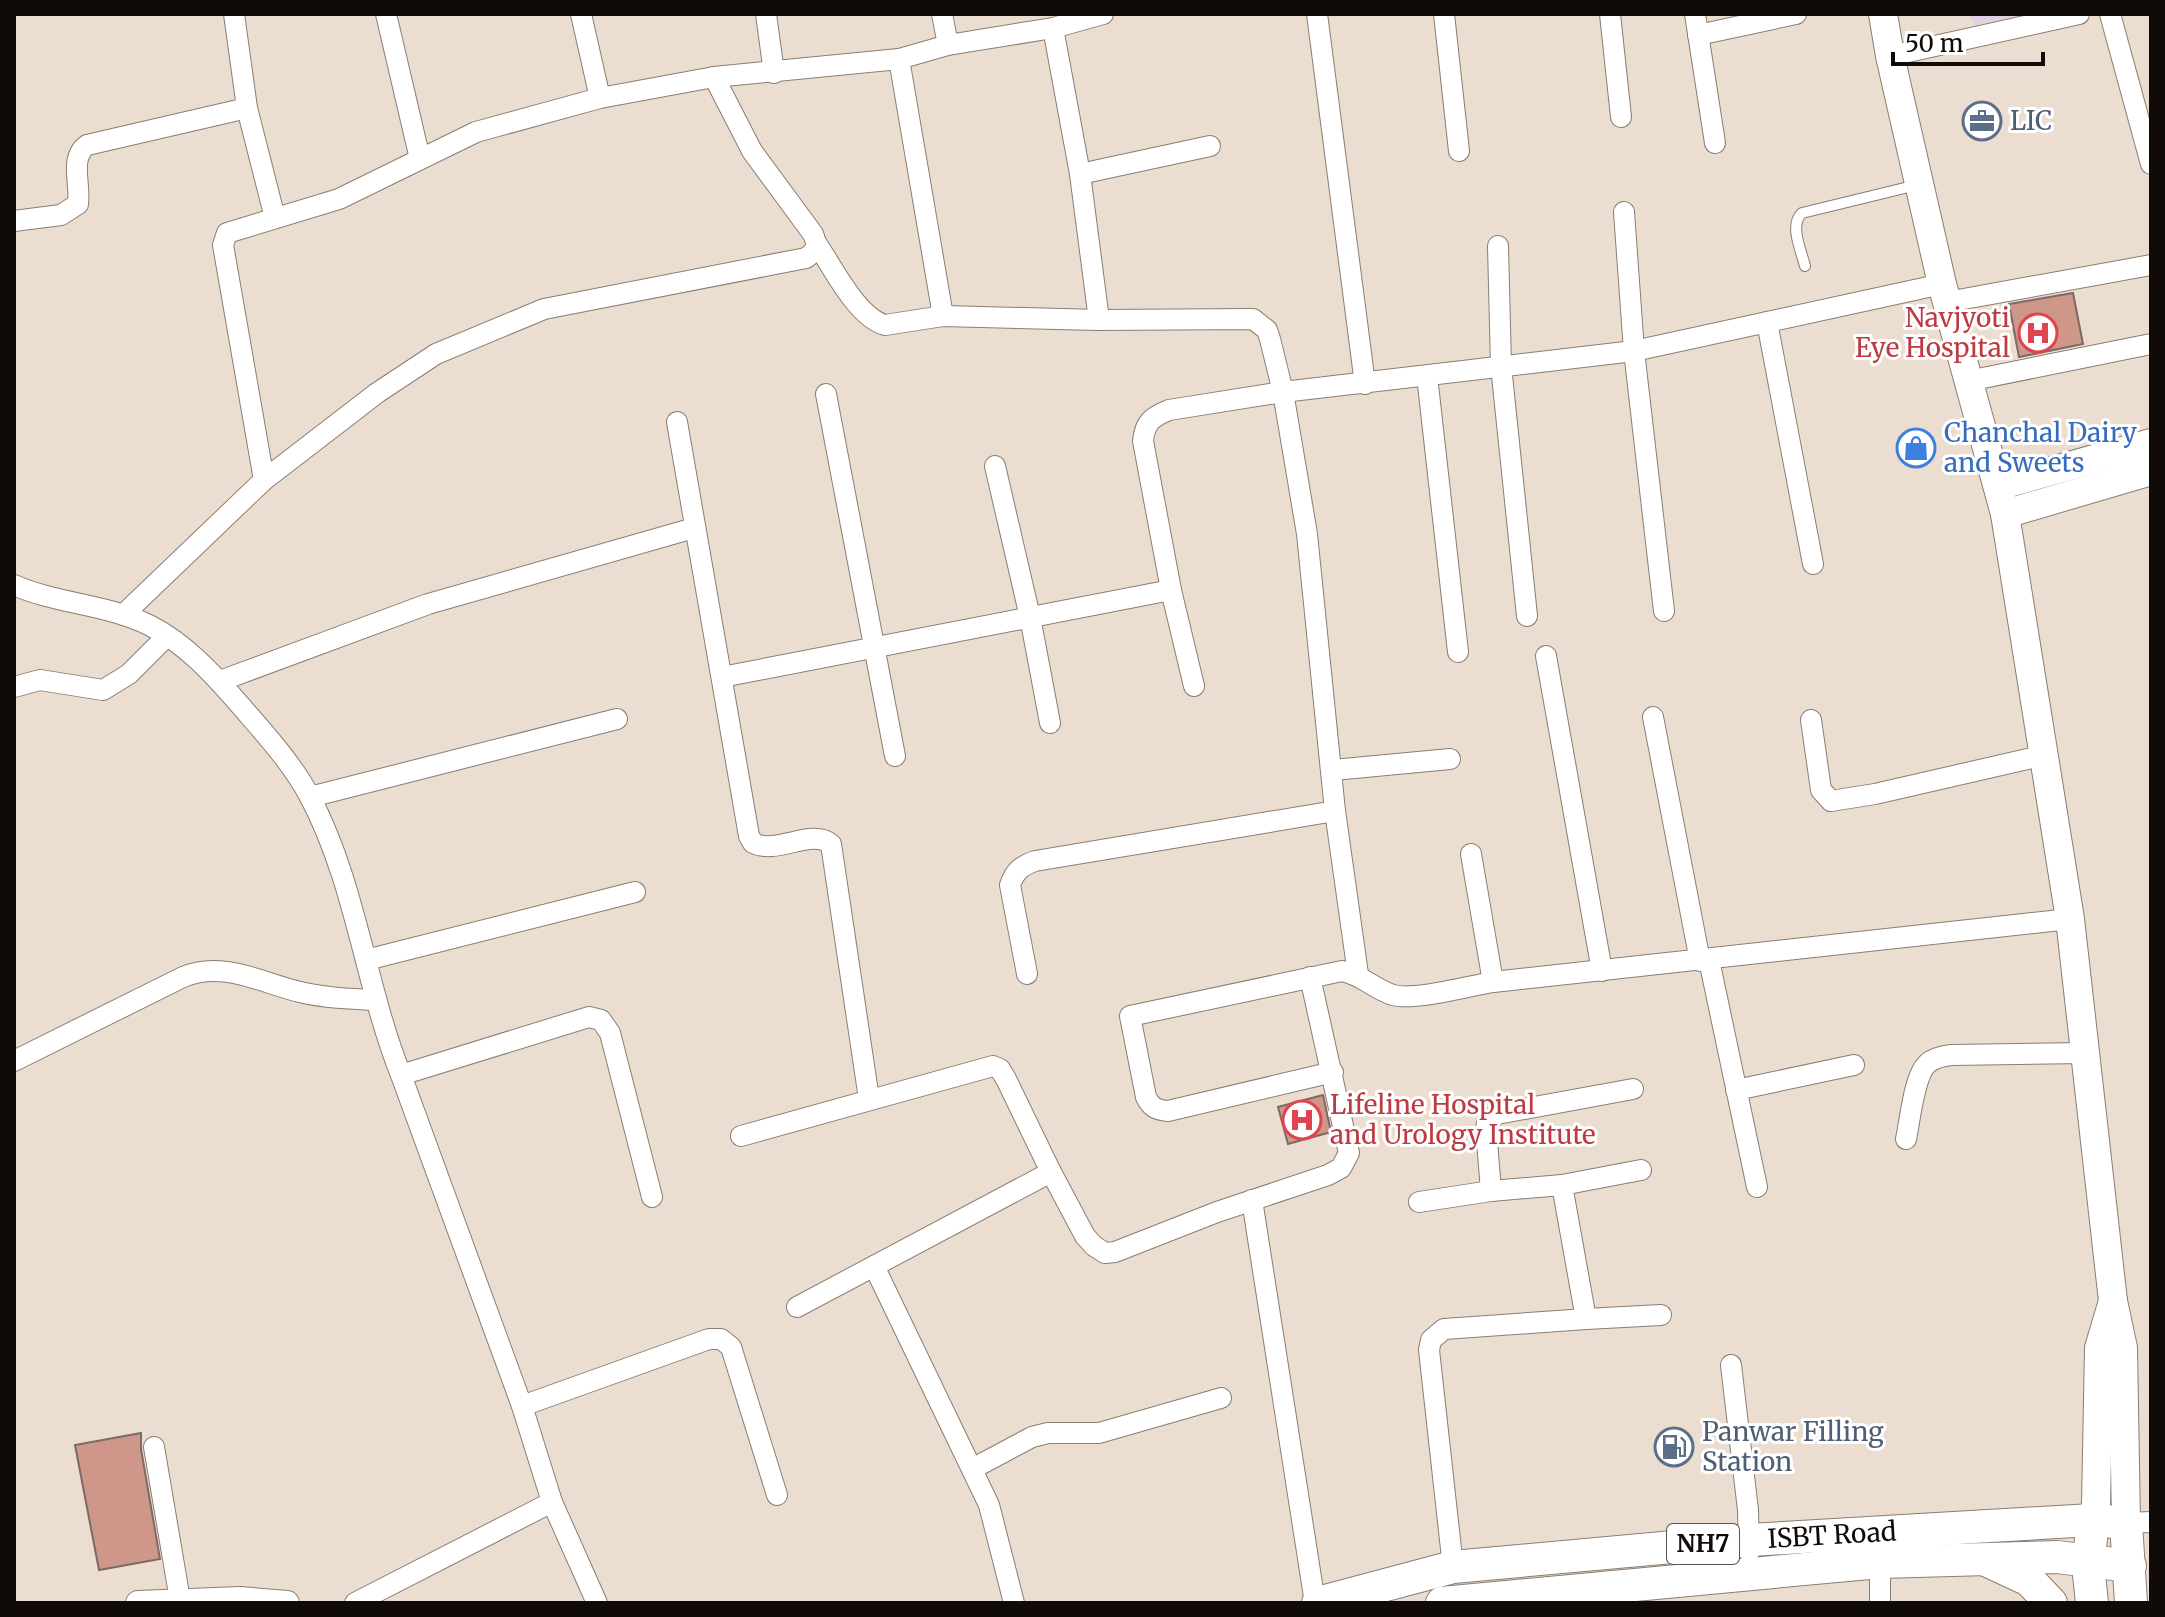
<svg xmlns="http://www.w3.org/2000/svg" width="2165" height="1617" font-family="Merriweather,serif">
<style>
.commercial{fill:#e0d0e2}
.building{fill:#ce978a;stroke:#7b6a65;stroke-width:2}
.lines{fill:none;stroke-linecap:round;stroke-linejoin:round}
.service-casing{stroke:#8a7d72;stroke-width:12}
.minor-casing{stroke:#8a7d72;stroke-width:22}
.tertiary-casing{stroke:#8a7d72;stroke-width:26}
.secondary-casing{stroke:#8a7d72;stroke-width:30}
.trunk-casing{stroke:#8a7d72;stroke-width:34}
.service{stroke:#fff;stroke-width:10}
.minor{stroke:#fff;stroke-width:20}
.tertiary{stroke:#fff;stroke-width:24}
.secondary{stroke:#fff;stroke-width:28}
.trunk{stroke:#fff;stroke-width:32}
.labels{text-anchor:middle;stroke-width:6;stroke-linejoin:round;paint-order:stroke}
.shield{fill:#fff;stroke:#585452;stroke-width:2}
.shield-label{font-size:24px;font-weight:bold;fill:#100b08}
.service-label{font-size:26px;fill:#4e5e75;stroke:#fff;text-anchor:start}
.health-label{font-size:26px;fill:#be3a42;stroke:#fff;text-anchor:end}
.shop-label{font-size:26px;fill:#366cbe;stroke:#fff;text-anchor:start}
.street-label{font-size:26px;fill:#100b08;stroke:#fff}
</style>
<rect width="100%" height="100%" fill="#ecddd1"/>
<polygon class="commercial" points="1970,14 2028,14 1975,25"/>
<g class="building">
<polygon points="2073,293 2083,344 2019,357 2009,304"/>
<polygon points="1323,1095 1331,1132 1288,1144 1278,1107"/>
<polygon points="141,1433 141,1449 160,1559 99,1570 75,1445"/>
</g>
<g class="lines">
<defs>
<path id="service" d="M 1805,266 C 1801,250 1789,225 1802,213 L 1917,185"/>
<g id="minor">
<polyline points="234,14 247,108 275,218"/>
<polyline points="386,14 420,159"/>
<polyline points="581,14 600,98"/>
<polyline points="766,14 774,73"/>
<polyline points="942,14 948,45"/>
<polyline points="1317,14 1365,384"/>
<polyline points="1444,14 1459,151"/>
<polyline points="1610,14 1621,117"/>
<polyline points="1695,14 1715,143"/>
<polyline points="2110,14 2151,164"/>
<polyline points="1053,28 1080,174 1099,320"/>
<polyline points="1698,35 1796,14"/>
<polyline points="1890,56 2079,14"/>
<polyline points="899,59 943,316"/>
<polyline points="1080,174 1210,146"/>
<polyline points="1624,212 1634,351 1664,611"/>
<path d="M 14,221 L 61,215 L 78,204 C 81,184 69,158 87,145 L 247,108"/>
<path d="M 817,244 C 833,268 857,317 885,325 L 943,316 L 1099,320 L 1253,319 L 1267,330 L 1270,339 L 1283,392 L 1307,534 L 1335,811 L 1358,974"/>
<polyline points="1498,246 1501,366 1527,616"/>
<polyline points="1947,302 2151,265"/>
<polyline points="1767,322 1813,564"/>
<polyline points="1427,376 1458,652"/>
<polyline points="1968,381 2151,344"/>
<polyline points="826,394 895,756"/>
<path d="M 677,422 L 749,836 L 753,843 C 777,855 811,828 831,844 L 869,1099"/>
<polyline points="995,466 1030,617 1050,723"/>
<polyline points="264,480 223,245 227,233 339,199 476,132 600,98 714,77 899,59 948,45 1053,28 1103,14"/>
<path d="M 14,585 C 57,604 106,604 149,625 C 185,643 214,675 240,705 C 265,734 292,763 310,797 C 356,884 365,985 401,1075 L 589,1017 L 601,1020 L 610,1033 L 652,1197"/>
<path d="M 123,615 L 264,480 L 377,393 L 436,354 L 544,309 L 806,258 C 817,250 818,246 813,234 L 752,151 L 714,77"/>
<polyline points="1546,656 1602,971"/>
<polyline points="722,677 1171,590"/>
<polyline points="220,681 428,604 694,528"/>
<path d="M 1194,686 L 1171,590 L 1143,441 C 1145,422 1152,417 1169,410 L 1283,392 L 1634,351 L 1942,284"/>
<polyline points="14,687 40,680 103,690 129,674 167,636"/>
<polyline points="1653,717 1700,961"/>
<polyline points="1811,720 1821,790 1831,801 1875,794 2045,755"/>
<polyline points="1333,770 1450,759"/>
<polyline points="310,797 617,719"/>
<polyline points="1471,854 1493,982"/>
<polyline points="366,960 635,892"/>
<polyline points="1709,960 1757,1187"/>
<path d="M 1027,974 L 1010,885 C 1015,871 1021,866 1035,861 L 1335,811"/>
<path d="M 14,1061 L 183,977 C 222,960 262,983 300,992 C 325,998 350,999 376,1000"/>
<path d="M 1333,1072 L 1168,1111 C 1156,1110 1151,1107 1146,1097 L 1130,1016 L 1342,971 C 1362,975 1374,989 1393,995 C 1415,1001 1468,986 1493,982 L 2070,919"/>
<polyline points="401,1075 522,1406"/>
<polyline points="1633,1089 1497,1114 1487,1122 1486,1129 1491,1191 1562,1185 1586,1319 1661,1315"/>
<polyline points="1736,1090 1854,1065"/>
<polyline points="741,1136 993,1066 1000,1069 1006,1079 1051,1172 1085,1236 1094,1246 1105,1253 1115,1252 1217,1212 1328,1175 1341,1168 1349,1153 1310,977"/>
<path d="M 1906,1139 C 1910,1121 1914,1076 1927,1064 C 1933,1058 1943,1056 1951,1055 L 2084,1053"/>
<polyline points="1562,1185 1641,1170"/>
<polyline points="1252,1200 1315,1603"/>
<polyline points="1419,1202 1491,1191"/>
<polyline points="874,1266 989,1505 1014,1603"/>
<polyline points="797,1307 1051,1172"/>
<polyline points="1731,1365 1748,1510 1749,1552"/>
<polyline points="154,1447 180,1600"/>
<polyline points="972,1469 1032,1437 1048,1433 1099,1433 1221,1398"/>
<polyline points="2126,1523 2151,1522"/>
<polyline points="1880,1562 1880,1603"/>
<polyline points="1453,1567 1429,1350 1431,1340 1444,1329 1586,1319"/>
<polyline points="355,1603 552,1502"/>
<polyline points="597,1603 552,1502 522,1406 709,1339 721,1339 731,1347 777,1495"/>
</g>
<polyline id="tertiary" points="138,1603 240,1599 287,1603"/>
<g id="secondary">
<polyline points="1883,14 1890,56 1942,284 2005,514 2070,919 2113,1301 2123,1348 2126,1523"/>
<polyline points="1998,486 2151,443"/>
<polyline points="2005,514 2151,471"/>
<polyline points="2092,1520 2096,1505 2099,1348 2113,1301"/>
</g>
<g id="trunk">
<polyline points="2091,1539 2088,1565 2092,1603"/>
<polyline points="1988,1561 2029,1580 2051,1603"/>
<path id="s1" d="M 1318,1603 L 1453,1567 L 1750,1540 L 2092,1520 L 2126,1523 L 2131,1603"/>
<polyline points="1442,1603 1880,1562 2057,1557 2130,1566"/>
</g>
</defs>
<use href="#service" class="service-casing"/>
<use href="#minor" class="minor-casing"/>
<use href="#tertiary" class="tertiary-casing"/>
<use href="#secondary" class="secondary-casing"/>
<use href="#trunk" class="trunk-casing"/>
<use href="#service" class="service"/>
<use href="#minor" class="minor"/>
<use href="#tertiary" class="tertiary"/>
<use href="#secondary" class="secondary"/>
<use href="#trunk" class="trunk"/>
</g>
<defs>
<symbol id="office-ring" viewBox="-11 -11 22 22"><circle r="9.5" fill="#fff" stroke="#5c6f8a" stroke-width="1.5"/><path d="M-6-3h4V-5.5h4V-3h4V5H-6ZM-1-4.5V-3h2v-1.5ZM-6 0V1H6V0Z" fill="#5c6f8a"/></symbol>
<symbol id="hospital-ring" viewBox="-11 -11 22 22"><circle r="9.5" fill="#fff" stroke="#e0444e" stroke-width="1.5"/><path d="M-5-5h3v3.5h4V-5h3V5h-3V1.5h-4V5h-3Z" fill="#e0444e"/></symbol>
<symbol id="shop-ring" viewBox="-11 -11 22 22"><circle r="9.5" fill="#fff" stroke="#3f7fe0" stroke-width="1.5"/><path d="M-5-2.5h2.3a2.7 3.5 0 0 1 5.4 0H5L5.5 6h-11ZM-1.5-2.5h3a1.5 2.3 0 0 0-3 0Z" fill="#3f7fe0"/></symbol>
<symbol id="fuel-ring" viewBox="-11 -11 22 22"><circle r="9.5" fill="#fff" stroke="#5c6f8a" stroke-width="1.5"/><path d="M-5.5-6h7V0h2V4h1.3V-2.5L3-4.5l.8-.8L6-3V5H2.5V1h-1V6h-7ZM-4.2-4.7v3.2H.2V-4.7Z" fill="#5c6f8a"/></symbol>
</defs>
<g fill-rule="evenodd">
<use href="#office-ring" x="1960" y="99" width="44" height="44"/>
<use href="#hospital-ring" x="2016" y="311" width="44" height="44"/>
<use href="#shop-ring" x="1894" y="426" width="44" height="44"/>
<use href="#hospital-ring" x="1280" y="1098" width="44" height="44"/>
<use href="#fuel-ring" x="1652" y="1425" width="44" height="44"/>
</g>
<g class="labels">
<rect class="shield" x="1667" y="1524" width="72" height="40" rx="6"/>
<g class="shield-label">
<text x="1703" y="1552">NH7</text>
</g>
<g class="service-label">
<text x="2010" y="130">LIC</text>
<text x="1702" y="1441">Panwar Filling<tspan x="1702" dy="30">Station</tspan></text>
</g>
<g class="health-label">
<text x="2010" y="327">Navjyoti<tspan x="2010" dy="30">Eye Hospital</tspan></text>
<text x="1330" y="1114" text-anchor="start">Lifeline Hospital<tspan x="1330" dy="30">and Urology Institute</tspan></text>
</g>
<g class="shop-label">
<text x="1944" y="442">Chanchal Dairy<tspan x="1944" dy="30">and Sweets</tspan></text>
</g>
<g class="street-label">
<text dy="9" stroke="none"><textPath href="#s1" startOffset="520">ISBT Road</textPath></text>
</g>
</g>
<rect width="2165" height="1617" fill="none" stroke="#100b08" stroke-width="32"/>
<path d="M1893 52v12h150v-12" fill="none" stroke="#100b08" stroke-width="4"/>
<text x="1905" y="52" font-size="24" fill="#100b08" stroke="#ffffff" stroke-width="6" paint-order="stroke">50 m</text>
</svg>
